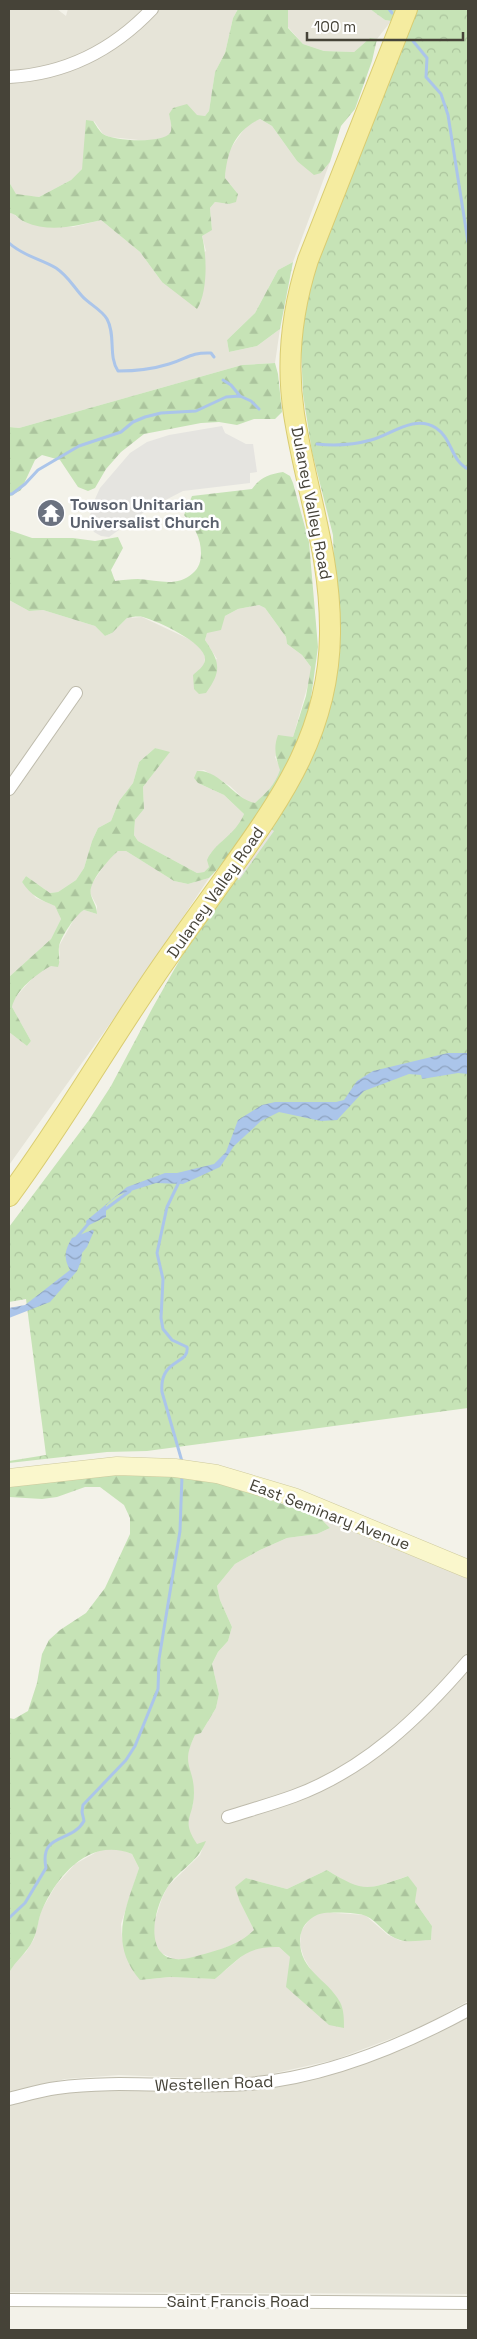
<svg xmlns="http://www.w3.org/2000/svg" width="477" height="2339" font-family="'Space Grotesk',sans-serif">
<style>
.residential{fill:#e6e4d8}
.forest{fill:url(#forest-firs)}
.park{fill:url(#park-crowns)}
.parking{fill:#e5e4e0}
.water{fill:url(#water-waves)}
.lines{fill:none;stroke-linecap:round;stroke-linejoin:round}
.stream{stroke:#abc5ea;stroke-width:3}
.street-casing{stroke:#bebbac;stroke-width:14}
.secondary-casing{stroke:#ceca9d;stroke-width:19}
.primary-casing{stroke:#d9cc71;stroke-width:22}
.street{stroke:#fff;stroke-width:12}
.secondary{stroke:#faf7cc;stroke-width:18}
.primary{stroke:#f5eca0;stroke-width:20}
.labels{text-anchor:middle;stroke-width:5;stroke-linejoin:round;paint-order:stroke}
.street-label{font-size:16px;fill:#464338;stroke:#fff}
.worship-label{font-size:16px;font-weight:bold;fill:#5b616d;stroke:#fff;text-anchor:start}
</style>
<defs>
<pattern id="forest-firs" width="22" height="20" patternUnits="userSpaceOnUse" patternTransform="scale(1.25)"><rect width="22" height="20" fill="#c6e3b6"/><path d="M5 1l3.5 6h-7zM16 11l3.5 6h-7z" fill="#abc49d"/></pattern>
<pattern id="park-crowns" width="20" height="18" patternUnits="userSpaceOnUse" patternTransform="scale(1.25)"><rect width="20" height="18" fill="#c6e3b6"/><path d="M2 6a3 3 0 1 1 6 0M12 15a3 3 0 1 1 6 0" fill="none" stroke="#abc49d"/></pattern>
<pattern id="water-waves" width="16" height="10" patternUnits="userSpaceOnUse" patternTransform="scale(1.25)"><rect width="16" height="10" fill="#abc5ea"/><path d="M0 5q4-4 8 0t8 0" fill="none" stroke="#8da2bf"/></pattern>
</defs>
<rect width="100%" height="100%" fill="#f3f2e9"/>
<g class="residential">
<polygon points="9,9 57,9 66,16 68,9 238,9 233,18 225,53 215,72 209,111 205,116 169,114 172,128 169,135 163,139 148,141 110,137 103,134 94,121 82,169 71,180 39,197 16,195 9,182"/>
<polygon points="288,9 370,9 385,20 391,21 377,39 370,38 354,52 324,51 303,44 288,27"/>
<polygon points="260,119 272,126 297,161 321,173 330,162 293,262 278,270 255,313 227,340 229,352 257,346 280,329 275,363 242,365 19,428 9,427 9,213 12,213 24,222 73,227 101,220 140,252 162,282 206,251 202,236 212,229 210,208 215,202 229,204 238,194 225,178 226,155 247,125"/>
<polygon points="9,600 29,611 43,610 95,626 105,636 112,633 127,618 142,617 193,641 203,651 205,658 204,665 217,659 205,640 207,632 225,616 238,609 259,605 265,608 286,637 287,644 302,655 311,667 311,674 293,737 275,757 281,770 275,783 255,804 247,802 230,786 204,770 197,771 198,783 224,795 244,814 239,827 210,854 209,867 204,872 197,873 138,841 134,835 135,820 144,809 143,787 169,753 155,748 139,762 133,783 119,801 111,821 98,828 92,841 84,868 76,880 58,892 50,893 26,876 22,882 36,898 56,906 61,919 51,939 9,977"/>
<polygon points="119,850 126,851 174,881 188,884 209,878 137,986 9,1165 9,1032 27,1046 31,1041 12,1007 13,1000 38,972 60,961 59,946 77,914 84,910 97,914 97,906 90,893 91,885 108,860"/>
<polygon points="320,1518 414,1553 468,1577 468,2001 422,2027 334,2060 244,2080 119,2075 65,2079 9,2094 9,1973 15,1962 26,1952 34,1939 41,1911 56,1885 75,1864 102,1849 119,1849 132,1854 139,1868 121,1924 122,1939 141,1980 170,1977 215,1979 249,1950 263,1946 279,1947 290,1957 311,1970 304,1958 300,1945 301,1931 309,1920 321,1912 365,1915 388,1935 401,1941 431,1940 432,1926 415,1902 416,1888 408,1876 381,1885 366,1888 351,1885 327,1870 287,1889 246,1878 240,1902 254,1930 245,1940 217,1951 188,1959 174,1959 161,1953 154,1940 153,1926 162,1898 168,1886 200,1855 205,1842 197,1845 189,1833 187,1818 193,1805 194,1791 187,1762 189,1748 195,1735 201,1733 216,1708 219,1694 212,1664 218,1652 228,1641 232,1627 220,1600 217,1586 235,1564 260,1550 287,1538 317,1534 330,1528"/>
<polygon points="468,2016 468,2294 9,2292 9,2104 71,2091 232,2090 372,2060 429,2037"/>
</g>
<g class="forest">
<path d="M 238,9 L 288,9 L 288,28 L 303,44 L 324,51 L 354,52 L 370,38 L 377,39 L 372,61 L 355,109 L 341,126 L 330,162 L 321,173 L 314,175 L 297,161 L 272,126 L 260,119 C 235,131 227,151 225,178 L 238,194 L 236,202 L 229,204 L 215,202 L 210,208 L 212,230 L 202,236 C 207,255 208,292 197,309 L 162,282 L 140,252 L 101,220 C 76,226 50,233 25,222 C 19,220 16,213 9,213 L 9,182 L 16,194 L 39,197 L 71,180 L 82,169 L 86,120 L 93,121 C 96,125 99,131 103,134 C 112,141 163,144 170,133 C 173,128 170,120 169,114 L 173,108 L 187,104 L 197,115 L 205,116 L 209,111 L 215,72 L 225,53 L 233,18 Z"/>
<polygon points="370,9 396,9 391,21 385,20"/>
<polygon points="293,262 280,329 257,346 229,352 227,340 255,313 278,270"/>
<polygon points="275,363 278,374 282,412 275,419 254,419 237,425 219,422 201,423 144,434 121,452 106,469 95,488 88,491 78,487 60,460 42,455 35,460 21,490 9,497 9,427 19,428 242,365"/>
<path d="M 283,472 L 290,476 L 293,483 L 309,542 L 318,647 L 310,705 L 299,742 L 268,801 L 229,857 L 209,878 L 188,884 L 174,881 L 126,851 L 118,851 C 110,858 87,883 91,895 C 93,902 97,906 97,914 L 84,910 C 76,914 60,938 59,947 C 58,955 61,960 58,967 L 51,966 C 36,974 16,990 12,1007 L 31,1041 L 27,1046 L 9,1032 L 9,977 L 51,939 L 61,919 L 55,906 C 41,900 31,896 22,882 L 26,876 L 50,893 L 58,892 L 76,880 L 84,868 L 92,841 L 98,828 L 111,821 L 119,801 L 133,783 L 139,762 L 155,748 L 170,752 L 143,787 L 144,809 L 135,820 L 134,835 L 138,841 L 197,873 L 204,872 L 209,867 L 207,860 C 215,842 235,836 244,814 L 224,795 L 198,783 L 194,778 L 197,771 C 220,769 234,799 255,803 C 266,793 275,785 280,770 C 276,758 273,748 278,735 L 293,737 L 306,696 L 311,667 L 302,655 L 287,644 L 286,637 L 265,608 L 259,605 L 238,609 L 225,616 L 221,630 L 207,633 L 205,640 C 219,661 223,670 206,693 L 199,694 L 194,689 L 193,675 C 197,671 204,667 205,660 C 207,643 157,621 143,617 C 138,616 132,617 127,618 L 112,633 L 105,636 L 95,626 L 43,610 L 29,611 L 9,600 L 9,530 L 32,538 L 73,538 L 95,541 L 118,537 L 123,548 L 111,570 L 115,581 C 122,580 130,579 138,579 C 159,580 176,588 193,573 C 199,568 201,561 201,553 C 201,538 194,526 184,515 L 192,496 L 252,489 C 260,477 270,474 283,472 Z"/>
<path d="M 109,1472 L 182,1475 L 239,1488 L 320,1518 L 330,1528 L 317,1534 L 287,1538 L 260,1550 L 235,1564 L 217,1586 L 220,1600 L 232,1627 L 228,1641 L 218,1652 L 212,1664 L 219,1694 L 216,1708 L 201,1733 L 195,1735 C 180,1766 194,1766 194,1793 C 194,1818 180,1819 197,1844 L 206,1841 C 197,1864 179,1869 167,1888 C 150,1915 143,1971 193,1957 C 215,1951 238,1946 254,1930 L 240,1902 L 235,1887 L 246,1878 L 287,1889 L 327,1870 C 364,1893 367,1890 408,1876 L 417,1888 L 415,1902 L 432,1926 L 431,1940 C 421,1940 409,1943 400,1940 C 385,1936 379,1922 366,1916 C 359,1912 322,1911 317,1915 C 307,1920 301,1927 300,1939 C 299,1971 327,1978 340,2002 C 344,2010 344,2019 344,2028 L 329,2025 L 286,1987 L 290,1957 L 279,1947 C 246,1946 239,1959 215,1979 L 170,1977 L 140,1980 C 108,1943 126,1908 139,1868 L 132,1854 C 90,1837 58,1874 42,1910 C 38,1919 38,1930 33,1940 C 27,1953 15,1961 9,1973 L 9,1718 L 14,1719 L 28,1711 L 37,1683 L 42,1654 L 49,1640 L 60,1630 L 86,1613 L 105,1588 L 130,1534 L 130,1518 L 124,1505 L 100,1487 L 85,1487 L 57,1497 L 42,1499 L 9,1497 L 9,1480 Z"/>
</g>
<polygon class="park" points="415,9 468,9 468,1408 147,1451 107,1452 9,1463 9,1461 46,1455 26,1299 9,1302 9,1227 89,1120 111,1086 153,1007 208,910 301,776 334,565 333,535 312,452 303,394 301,349 305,292"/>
<g class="parking">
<polygon points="222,426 225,433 246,444 253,444 257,472 250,473 250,483 183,491 150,508 109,537 101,536 94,532 91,527 90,518 91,508 95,499 100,488 130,453 147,442 169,435"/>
<polygon points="269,828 274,831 239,880 234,876"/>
</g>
<g class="water">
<polygon points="448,1053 468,1053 468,1074 458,1073 422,1079 421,1075 409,1074 364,1091 337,1120 321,1121 279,1112 261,1121 234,1146 220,1167 183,1184 156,1183 118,1195 106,1205 106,1217 87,1226 86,1221 127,1187 165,1173 177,1173 214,1164 226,1152 238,1120 262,1105 275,1102 336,1102 344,1100 357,1081 373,1071"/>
<path d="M 92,1230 L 94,1231 L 87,1247 L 82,1253 L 81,1261 L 77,1271 L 50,1302 L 9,1318 L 9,1308 L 25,1305 L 70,1270 C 63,1257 65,1250 72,1238 Z"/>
</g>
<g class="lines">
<g class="stream">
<polyline points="389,9 392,13"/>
<polyline points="413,41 427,58 426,77 441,94 448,115 468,242"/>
<path d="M 9,243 C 23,256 41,259 56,268 C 68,276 73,286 82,296 C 89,304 102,310 107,319 C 116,335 108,356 118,371 C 134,371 153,369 169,364 C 187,359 190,352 211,353 L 214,357"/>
<polyline points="223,380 231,385 240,396"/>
<path d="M 317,444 C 335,446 353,445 371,440 C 391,435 414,414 436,428 C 452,438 451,461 468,469"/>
<polyline points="9,494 12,494 25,484 38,470 79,446 121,432 133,422 145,417 161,413 196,411 226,397 240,396 251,401 259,409"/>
<path d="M 180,1180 L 167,1207 L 157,1253 L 163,1279 L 161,1318 L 163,1329 L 172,1340 L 187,1347 C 190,1365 159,1358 162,1392 L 183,1465"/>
<polyline points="103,1211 130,1191"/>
<polyline points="77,1237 89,1223"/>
<path d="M 9,1918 L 25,1903 L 46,1868 C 39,1832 71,1844 84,1821 L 82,1812 L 83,1805 L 126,1760 L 135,1746 L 158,1689 L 159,1659 L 180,1531 L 182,1476"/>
</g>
<defs>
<g id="street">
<path d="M 9,77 C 66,74 113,50 152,9"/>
<polyline points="9,789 76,693"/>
<path d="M 228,1817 C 250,1810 272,1804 294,1796 C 365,1770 420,1717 468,1661"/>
<path d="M 9,2099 C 25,2095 41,2090 57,2088 C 119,2079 184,2089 247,2084 C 325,2078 400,2047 468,2010"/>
<polyline points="9,2300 468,2303"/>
</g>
<polyline id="secondary" points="9,1478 117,1466 175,1468 217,1474 294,1497 468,1569"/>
<path id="primary" d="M 9,1196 C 61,1126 104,1051 153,979 C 178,942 205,906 231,869 C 284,795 329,730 330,634 C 331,554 306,491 294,414 C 286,362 292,310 308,260 L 407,9"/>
</defs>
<use href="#street" class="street-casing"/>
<use href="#secondary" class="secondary-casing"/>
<use href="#primary" class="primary-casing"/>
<use href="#street" class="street"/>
<use href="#secondary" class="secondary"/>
<use href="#primary" class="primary"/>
</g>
<defs>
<symbol id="temple-disc" viewBox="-11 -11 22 22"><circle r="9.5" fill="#6b7280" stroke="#fff"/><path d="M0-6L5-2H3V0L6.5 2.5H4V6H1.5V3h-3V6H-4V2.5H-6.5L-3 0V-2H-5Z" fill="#fff"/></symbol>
</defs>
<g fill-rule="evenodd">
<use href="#temple-disc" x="35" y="497" width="32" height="32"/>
</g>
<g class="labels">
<g class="street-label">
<text transform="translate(312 503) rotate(79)" y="6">Dulaney Valley Road</text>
<text transform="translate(215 892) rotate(-55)" y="6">Dulaney Valley Road</text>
<text transform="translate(330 1514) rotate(21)" y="6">East Seminary Avenue</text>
<text transform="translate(214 2083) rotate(-2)" y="6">Westellen Road</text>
<text x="238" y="2307">Saint Francis Road</text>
</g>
<g class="worship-label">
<text x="70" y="510">Towson Unitarian<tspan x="70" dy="18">Universalist Church</tspan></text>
</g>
</g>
<rect width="477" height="2339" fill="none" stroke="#464338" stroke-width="20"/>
<path d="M307 32v8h156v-8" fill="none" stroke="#464338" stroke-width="2.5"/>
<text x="314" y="32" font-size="15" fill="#464338" stroke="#ffffff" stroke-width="4" paint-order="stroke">100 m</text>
</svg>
